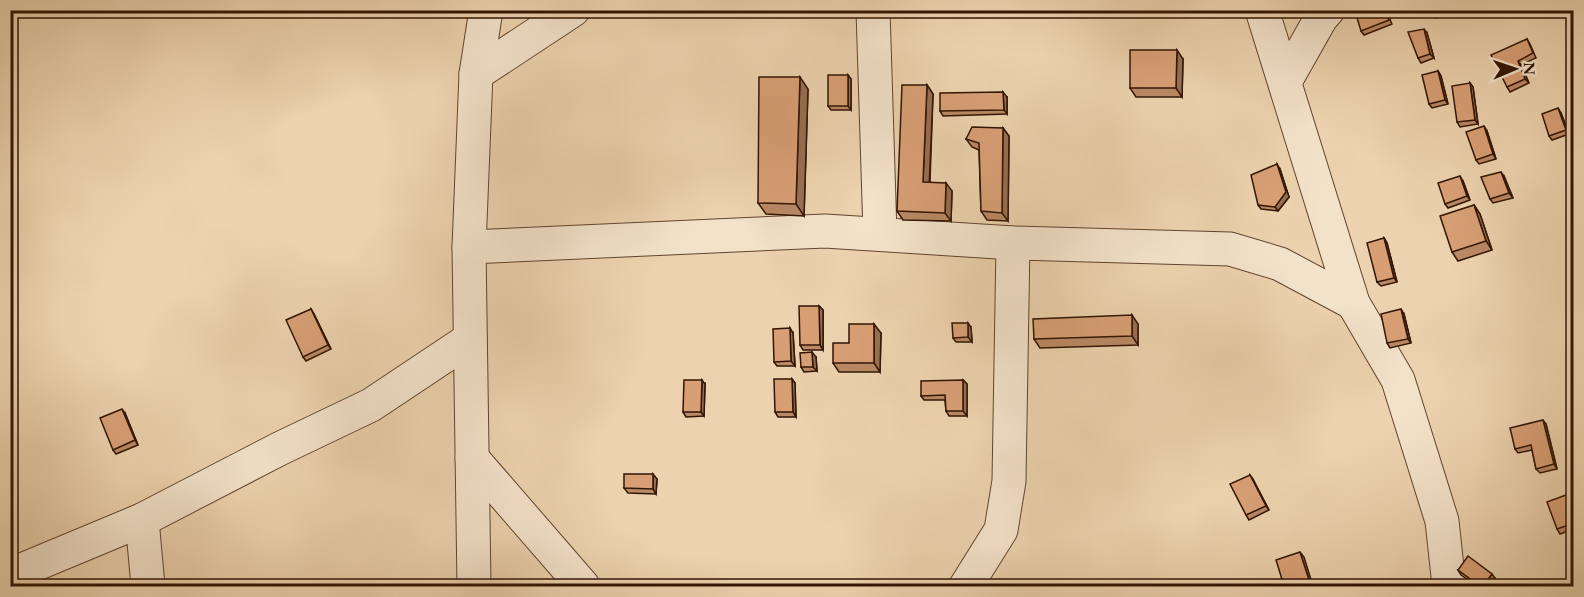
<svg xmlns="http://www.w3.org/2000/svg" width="1584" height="597" font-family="'EB Garamond',serif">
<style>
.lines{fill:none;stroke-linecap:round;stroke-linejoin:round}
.minor-casing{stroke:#60442e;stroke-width:35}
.minor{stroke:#f3e2ca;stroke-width:33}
.wall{fill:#ba8965;stroke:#321504;stroke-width:1.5}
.shaded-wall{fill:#976f52;stroke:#321504;stroke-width:1.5}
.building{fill:#d89f75;stroke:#321504;stroke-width:1.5}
</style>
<rect width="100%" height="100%" fill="#ecd2ae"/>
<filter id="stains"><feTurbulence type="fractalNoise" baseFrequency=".00333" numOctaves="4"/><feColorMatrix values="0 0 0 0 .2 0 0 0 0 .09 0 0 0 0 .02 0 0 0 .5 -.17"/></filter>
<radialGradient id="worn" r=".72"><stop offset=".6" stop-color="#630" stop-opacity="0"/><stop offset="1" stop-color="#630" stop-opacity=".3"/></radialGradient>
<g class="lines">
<defs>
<g id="minor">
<polyline points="873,10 880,234"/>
<polyline points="1262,10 1353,303 1398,380 1442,521 1449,586"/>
<polyline points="476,74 573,10"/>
<polyline points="1286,80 1321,18 1328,10"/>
<polyline points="469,247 825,231 1013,243 1230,249 1280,264 1353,303"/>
<polyline points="472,458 583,586"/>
<polyline points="142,520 148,586"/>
<polyline points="10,575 142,520 279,449 371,405 470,339"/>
<polyline points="474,586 469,247 476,74 486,10"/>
<polyline points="966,586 1001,530 1009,481 1013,243"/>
</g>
</defs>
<use href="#minor" class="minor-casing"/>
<use href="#minor" class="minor"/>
</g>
<g class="wall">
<polygon points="1229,10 1229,11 1213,15 1210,11"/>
<polygon points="1386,10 1392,24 1364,35 1361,31"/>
<polygon points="1431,10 1452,10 1453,12 1435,18"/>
<polygon points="1535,10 1553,10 1539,16"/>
<polygon points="1427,33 1434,58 1421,63 1418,58"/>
<polygon points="1527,39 1530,44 1536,58 1521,65 1529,83 1510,92 1507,87"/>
<polygon points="1183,59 1182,97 1136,97 1130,88"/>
<polygon points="1438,71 1441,76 1448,104 1432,108 1429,104"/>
<polygon points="848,75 851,79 851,110 831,110 828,106"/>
<polygon points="1470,83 1473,87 1478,124 1460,127 1457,122"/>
<polygon points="927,85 933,94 930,182 952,191 951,221 903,220 897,211"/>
<polygon points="808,89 804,216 766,214 758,203"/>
<polygon points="1007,97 1007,114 943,116 940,111"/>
<polygon points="1561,113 1569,134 1552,140 1549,136"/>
<polygon points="1003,128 1009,136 1008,221 987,220 981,211 979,150 972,147 966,139"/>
<polygon points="1487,131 1496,159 1479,164 1476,160"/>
<polygon points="1280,169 1289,197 1278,211 1261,209 1258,205"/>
<polygon points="1504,176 1513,198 1493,203 1490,199"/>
<polygon points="1463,181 1470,200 1448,208 1445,204"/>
<polygon points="1474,205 1480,214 1492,250 1458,261 1452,252"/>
<polygon points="1384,238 1387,243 1397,282 1381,286 1377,282"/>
<polygon points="819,306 823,310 823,350 803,350 800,345"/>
<polygon points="311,309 314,314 331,349 306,361 303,357"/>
<polygon points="1404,314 1411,343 1390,348 1387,343"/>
<polygon points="1138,324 1138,345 1040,348 1034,339"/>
<polygon points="971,327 972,342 956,342 953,338"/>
<polygon points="793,333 795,366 777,366 774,362"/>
<polygon points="881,333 880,372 839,372 833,363 849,343"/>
<polygon points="816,357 817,371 804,372 801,367"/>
<polygon points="792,379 795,383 796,417 778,417 775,412"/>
<polygon points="963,380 967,384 967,416 949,416 946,411 945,400 924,400 921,396"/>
<polygon points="705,384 704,416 686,417 683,412"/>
<polygon points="125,413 138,445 116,454 113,450"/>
<polygon points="1546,424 1557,469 1540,473 1536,469 1532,450 1518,453 1515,449"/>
<polygon points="1250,475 1269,510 1249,520 1246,515"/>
<polygon points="657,479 656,494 628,493 624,488"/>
<polygon points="1574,492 1574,529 1560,534 1557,529"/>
<polygon points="1458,570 1495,578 1489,586 1477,586 1461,575"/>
</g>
<g class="shaded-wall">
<polygon points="1424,29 1427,33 1434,58 1430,54"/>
<polygon points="1177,50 1183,59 1182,97 1176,88"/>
<polygon points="1518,61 1521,65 1529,83 1525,79"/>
<polygon points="1438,71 1441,76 1448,104 1445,100"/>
<polygon points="848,75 851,79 851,110 848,106"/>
<polygon points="800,77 808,89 804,216 796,204"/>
<polygon points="1470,83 1473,87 1478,124 1475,120"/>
<polygon points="927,85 933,94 929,190 923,182"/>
<polygon points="1003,92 1007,97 1007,114 1004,110"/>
<polygon points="1558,108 1561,113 1569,134 1566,130"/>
<polygon points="1484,126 1487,131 1496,159 1493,154"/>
<polygon points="1003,128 1009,136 1008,221 1002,213"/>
<polygon points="1277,164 1280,169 1289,197 1278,211 1275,207"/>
<polygon points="1501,172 1504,176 1513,198 1509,193"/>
<polygon points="1460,176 1463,181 1470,200 1467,196"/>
<polygon points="946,183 952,191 951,221 945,213"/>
<polygon points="1474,205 1480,214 1492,250 1486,241"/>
<polygon points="1384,238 1387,243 1397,282 1394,278"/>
<polygon points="819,306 823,310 823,350 820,345"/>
<polygon points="311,309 314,314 331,349 328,345"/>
<polygon points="1401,309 1404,314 1411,343 1408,339"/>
<polygon points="1132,315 1138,324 1138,345 1132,336"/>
<polygon points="968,323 971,327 972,342 968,337"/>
<polygon points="874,324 881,333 880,372 874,363"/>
<polygon points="790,328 793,333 795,366 791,361"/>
<polygon points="812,352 816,357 817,371 813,367"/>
<polygon points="792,379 795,383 796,417 793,412"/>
<polygon points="702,380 705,384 704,416 701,412"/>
<polygon points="963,380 967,384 967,416 963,411"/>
<polygon points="122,409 125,413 138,445 135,440"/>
<polygon points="1543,420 1546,424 1557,469 1554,464"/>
<polygon points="653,474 657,479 656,494 653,489"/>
<polygon points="1250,475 1253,479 1269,510 1266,506"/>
<polygon points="1300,552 1304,557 1313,586 1311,586"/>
<polygon points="1492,574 1495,578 1489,586 1483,586"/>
</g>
<g class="building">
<polygon points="1359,10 1385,10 1389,20 1361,31 1355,11"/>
<polygon points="1431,10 1440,10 1432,13"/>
<polygon points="1424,29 1430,54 1418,58 1408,32"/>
<polygon points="1527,39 1533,53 1518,61 1525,79 1507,87 1491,55"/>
<polygon points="1130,50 1177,50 1176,88 1130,88"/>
<polygon points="1438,71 1445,100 1429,104 1422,75"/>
<rect x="828" y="75" width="20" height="31"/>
<polygon points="759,77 800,77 796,204 758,203"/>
<polygon points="1470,83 1475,120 1457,122 1452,86"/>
<polygon points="902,85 927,85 923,182 946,183 945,213 897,211"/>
<polygon points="1003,92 1004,110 940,111 940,93"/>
<polygon points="1558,108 1566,130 1549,136 1542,114"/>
<polygon points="1484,126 1493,154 1476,160 1466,132"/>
<polygon points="972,127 1003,128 1002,213 981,211 979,143 966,139"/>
<polygon points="1277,164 1286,192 1275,207 1258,205 1251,175"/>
<polygon points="1501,172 1509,193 1490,199 1481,177"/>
<polygon points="1460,176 1467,196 1445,204 1438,183"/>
<polygon points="1474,205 1486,241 1452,252 1440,216"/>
<polygon points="1384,238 1394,278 1377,282 1367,243"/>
<polygon points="799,306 819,306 820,345 800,345"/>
<polygon points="311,309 328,345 303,357 286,320"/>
<polygon points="1401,309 1408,339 1387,343 1381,314"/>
<polygon points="1132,315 1132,336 1034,339 1033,319"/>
<polygon points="952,323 968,323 968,337 953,338"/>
<polygon points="849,324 874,324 874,363 833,363 833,343 849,343"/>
<polygon points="790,328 791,361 774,362 773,329"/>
<polygon points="812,352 813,367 801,367 800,353"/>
<polygon points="774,379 792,379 793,412 775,412"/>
<polygon points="684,380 702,380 701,412 683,412"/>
<polygon points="963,380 963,411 946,411 945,395 921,396 921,381"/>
<polygon points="122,409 135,440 113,450 100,418"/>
<polygon points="1543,420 1554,464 1536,469 1531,445 1515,449 1510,428"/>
<polygon points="624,474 653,474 653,489 624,488"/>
<polygon points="1250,475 1266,506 1246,515 1230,484"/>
<polygon points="1574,492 1574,523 1557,529 1547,502"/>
<polygon points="1300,552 1311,586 1284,586 1276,560"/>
<polygon points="1468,556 1492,574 1483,586 1480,586 1458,570"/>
</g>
<rect width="1584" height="597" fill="none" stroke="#ecd2ae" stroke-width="36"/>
<rect x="12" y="12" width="1560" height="573" fill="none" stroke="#321504" stroke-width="3"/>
<rect x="18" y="18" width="1548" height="561" fill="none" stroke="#321504" stroke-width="1.5"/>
<g transform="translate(1515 69) rotate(88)" stroke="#f3e2ca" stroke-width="4.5" paint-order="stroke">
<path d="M0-4.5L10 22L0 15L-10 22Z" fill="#321504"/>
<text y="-9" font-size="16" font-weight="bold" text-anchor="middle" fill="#321504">N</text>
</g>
<rect width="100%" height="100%" filter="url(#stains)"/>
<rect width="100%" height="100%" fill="url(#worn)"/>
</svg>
